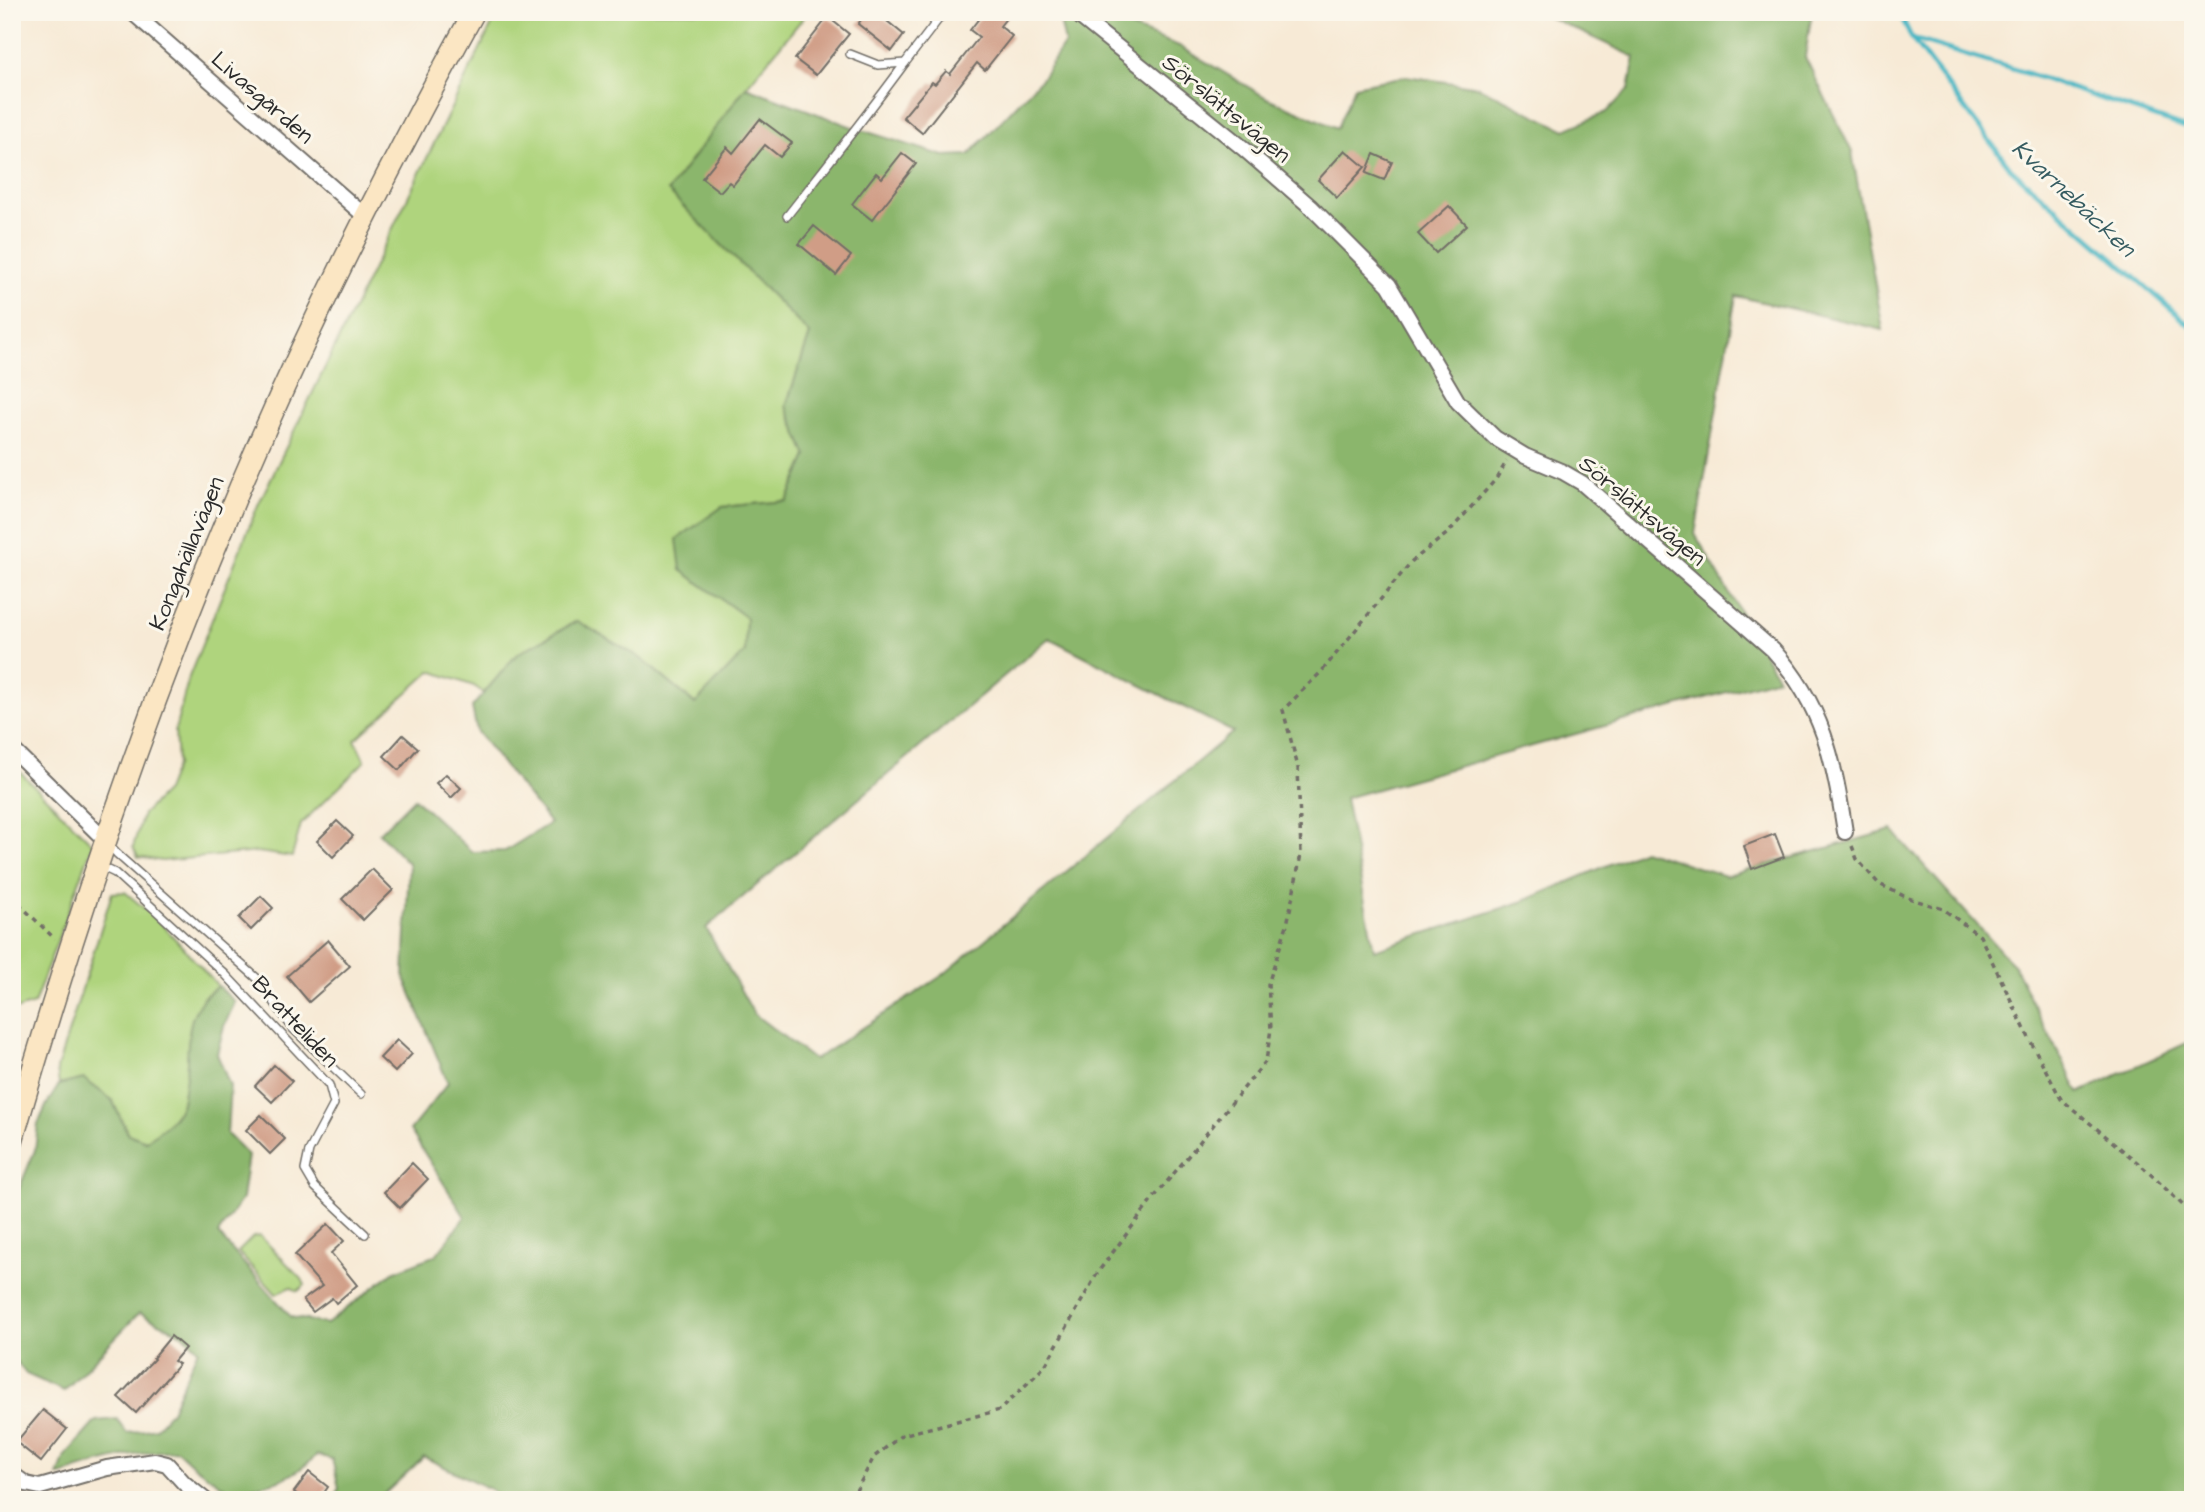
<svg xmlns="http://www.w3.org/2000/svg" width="2205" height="1512" font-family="'Architects Daughter',sans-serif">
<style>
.green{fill:#afd47d;stroke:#6d8054;stroke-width:2}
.forest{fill:#8bb66c;stroke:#5b704c;stroke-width:2;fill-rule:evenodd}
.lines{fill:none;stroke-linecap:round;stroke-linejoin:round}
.stream{stroke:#4ab7c4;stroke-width:5}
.building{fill:#d09d86}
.service-casing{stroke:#726e67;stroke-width:10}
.minor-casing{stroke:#726e67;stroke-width:18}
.secondary-casing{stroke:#726e67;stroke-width:24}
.path{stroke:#726e67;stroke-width:3.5;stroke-dasharray:5 5;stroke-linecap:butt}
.service{stroke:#fff;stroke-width:7}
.minor{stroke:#fff;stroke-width:14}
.secondary{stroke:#fbe6c3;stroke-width:21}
.labels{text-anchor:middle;stroke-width:6;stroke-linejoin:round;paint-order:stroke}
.street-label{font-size:23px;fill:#2b2b2b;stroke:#fbf7ec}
.water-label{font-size:24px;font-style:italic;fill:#365c61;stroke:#fbf7ec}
</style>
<rect width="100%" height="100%" fill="#fbf7ec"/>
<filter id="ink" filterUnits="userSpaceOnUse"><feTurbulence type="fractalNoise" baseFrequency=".0143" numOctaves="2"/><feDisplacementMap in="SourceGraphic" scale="14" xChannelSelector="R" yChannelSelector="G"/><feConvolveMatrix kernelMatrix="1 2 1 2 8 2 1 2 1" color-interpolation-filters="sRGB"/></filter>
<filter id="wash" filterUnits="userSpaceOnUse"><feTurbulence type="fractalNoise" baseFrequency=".00686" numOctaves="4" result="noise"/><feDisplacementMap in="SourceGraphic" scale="28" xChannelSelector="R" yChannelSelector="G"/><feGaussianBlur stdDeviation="1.57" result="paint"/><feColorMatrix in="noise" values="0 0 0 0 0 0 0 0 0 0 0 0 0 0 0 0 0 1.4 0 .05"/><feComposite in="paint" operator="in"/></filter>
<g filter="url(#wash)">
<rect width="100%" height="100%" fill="#f7ead6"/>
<g class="green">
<polygon points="498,12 808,12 746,87 668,191 810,334 786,406 807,456 787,501 722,507 681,570 746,617 745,652 696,704 639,657 517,654 484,693 474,686 431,671 355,740 365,761 301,824 292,857 258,852 162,861 138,857 133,847 143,814 166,791 177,763 175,730 189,677 258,505"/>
<polygon points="12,764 93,844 34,1004 12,1011"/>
<polygon points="125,892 158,920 218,986 203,997 181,1107 163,1129 146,1141 128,1134 112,1100 84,1079 59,1085 57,1069 112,893"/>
<polygon points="260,1236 302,1279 305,1285 298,1291 290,1287 276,1294 238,1252 253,1237"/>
</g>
<path class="forest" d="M 1058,12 L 1104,12 L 1119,23 L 1179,46 L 1267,98 L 1337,128 L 1355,86 L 1406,76 L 1479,87 L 1565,130 L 1607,112 L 1629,89 L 1635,57 L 1538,12 L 1812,12 L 1805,57 L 1852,152 L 1883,330 L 1736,296 L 1695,534 L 1778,678 L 1345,798 L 1374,950 L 1524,901 L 1643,850 L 1726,876 L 1892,830 L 2014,966 L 2079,1093 L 2193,1040 L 2193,1500 L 502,1500 L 492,1490 L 424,1457 L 378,1500 L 332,1500 L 339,1488 L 332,1459 L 317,1455 C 287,1484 269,1483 230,1491 L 194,1466 L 177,1450 C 131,1453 101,1461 58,1476 L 65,1456 L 96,1421 L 117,1419 L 127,1433 L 156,1428 L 171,1411 L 198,1349 L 184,1335 L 139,1313 L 64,1391 L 26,1374 L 12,1356 L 12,1240 L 15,1236 L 16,1196 L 35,1150 L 38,1124 L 47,1104 L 59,1085 L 84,1079 L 112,1100 L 128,1134 L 146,1141 C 158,1132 175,1120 181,1106 C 183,1102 183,1095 184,1090 C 192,1049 178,1013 218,986 L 235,1002 L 224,1026 L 217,1054 L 230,1086 L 227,1134 L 248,1155 L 242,1199 L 218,1234 L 291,1317 L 327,1324 L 393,1272 L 436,1255 L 465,1217 L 410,1130 L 448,1083 L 404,976 L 409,864 L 379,833 L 414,798 L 472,852 L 505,851 L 550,823 L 477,732 L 472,707 L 517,654 L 577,621 L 639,657 L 695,704 L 745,652 L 746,617 L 681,570 L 677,539 L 722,507 L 787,501 L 807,456 L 786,406 L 810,334 L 668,191 L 746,87 L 855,128 L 944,156 L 969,155 L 1042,78 L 1065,43 ZM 1049,638 L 1233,732 L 943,975 L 814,1060 L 754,1014 L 706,928 Z"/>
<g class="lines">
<g class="stream">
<polyline points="1899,12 1912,39 2011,169 2193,328"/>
<polyline points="1913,39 2029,74 2193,130"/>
</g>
</g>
<g id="blocks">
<g class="building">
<polygon points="867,12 876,12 904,35 892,51 858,24"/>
<polygon points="984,12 1011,12 1000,26 1012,36 985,70 977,63 922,133 903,117 932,82 935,84 946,71 950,74 979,37 970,30"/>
<polygon points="828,17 849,34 816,75 795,59"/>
<polygon points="760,119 792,143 780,157 765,145 733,185 729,182 720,192 702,178 727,147 733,153"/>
<polygon points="1345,150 1365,167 1337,198 1318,180"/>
<polygon points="902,153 916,164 872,220 852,204 876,173 882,178"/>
<polygon points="1374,154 1392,162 1384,180 1366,173"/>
<polygon points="1449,206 1467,225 1436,253 1418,234"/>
<polygon points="814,226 851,256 836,275 799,244"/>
<polygon points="403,735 418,748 399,770 384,756"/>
<polygon points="446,774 461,788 451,798 436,783"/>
<polygon points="337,821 353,836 333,857 317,841"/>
<polygon points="1775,834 1784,857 1752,869 1744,846"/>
<polygon points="372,869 393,890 363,920 342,899"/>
<polygon points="261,896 273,908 251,930 239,918"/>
<polygon points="328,940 350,966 309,1002 287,976"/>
<polygon points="397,1040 412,1054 395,1072 380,1058"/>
<polygon points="274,1065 292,1081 272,1102 255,1086"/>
<polygon points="261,1115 285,1139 270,1154 246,1130"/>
<polygon points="412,1163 428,1179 400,1208 384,1192"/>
<polygon points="328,1224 344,1241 331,1253 357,1285 336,1303 332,1298 313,1312 303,1300 322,1286 295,1255"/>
<polygon points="171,1336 185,1348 174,1361 179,1364 136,1413 118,1397 154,1359 153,1358"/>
<polygon points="43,1410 67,1429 41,1462 16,1442"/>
<polygon points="309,1472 328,1487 319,1500 305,1500 294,1492"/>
</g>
</g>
</g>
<g filter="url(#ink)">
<use href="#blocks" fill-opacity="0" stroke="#726e67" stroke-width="2"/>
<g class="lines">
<defs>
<g id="service">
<polyline points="850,54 878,65 905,63 944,12"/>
<path d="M 787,216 C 827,165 867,115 905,63"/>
<polyline points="108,844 117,854 258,979 293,1029 361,1094"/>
<polyline points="98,865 115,873 225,974 329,1085 334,1104 309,1151 305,1170 315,1187 365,1234"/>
</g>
<g id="minor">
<polyline points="132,12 358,210 367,214"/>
<path d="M 1074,12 L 1243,148 L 1311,207 L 1389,285 L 1458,402 L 1495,438 L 1525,456 L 1563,472 L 1582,483 L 1773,650 C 1823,705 1834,760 1845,832"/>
<polyline points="12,749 106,841"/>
<polyline points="12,1474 26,1484 40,1487 107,1468 155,1461 167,1464 184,1483 205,1500"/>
</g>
<path id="secondary" d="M 12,1141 C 80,903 161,667 260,441 C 324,294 397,152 474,12"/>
</defs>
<use href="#service" class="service-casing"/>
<use href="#minor" class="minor-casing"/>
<use href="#secondary" class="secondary-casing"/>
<g class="path">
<polyline points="1852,846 1857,859 1879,884 1908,898 1943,909 1980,936 2031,1042 2061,1099 2144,1168 2193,1215"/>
<polyline points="12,897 55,939"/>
<polyline points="851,1500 874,1457 902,1435 1000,1410 1045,1366 1098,1272 1152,1200 1266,1061 1271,1029 1268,984 1287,925 1301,854 1298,767 1283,710 1322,671 1412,561 1449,532 1496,479 1507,461"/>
</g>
<use href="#service" class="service"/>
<use href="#minor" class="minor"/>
<use href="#secondary" class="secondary"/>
</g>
</g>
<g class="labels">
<g class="street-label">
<text transform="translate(263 97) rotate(41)" y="8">Livasgården</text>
<text transform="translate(1227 108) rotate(39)" y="8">Sörslättsvägen</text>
<text transform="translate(1643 510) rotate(40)" y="8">Sörslättsvägen</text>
<text transform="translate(186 553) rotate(-68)" y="8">Kongahällavägen</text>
<text transform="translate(296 1021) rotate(47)" y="8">Bratteliden</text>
</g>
<g class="water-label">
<text transform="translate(2074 198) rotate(43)" y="8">Kvarnebäcken</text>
</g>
</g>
<rect width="2205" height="1512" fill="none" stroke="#fbf7ec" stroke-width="42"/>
</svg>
